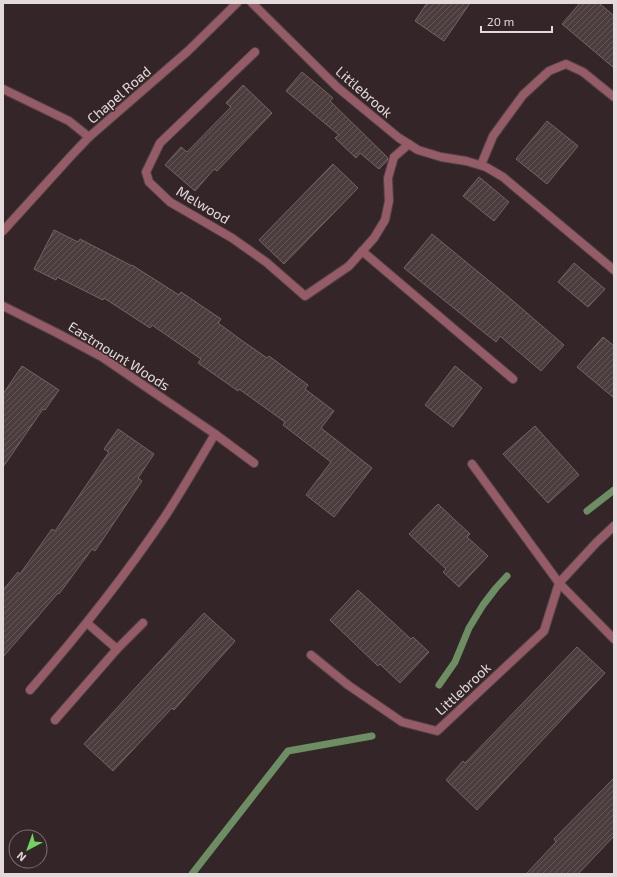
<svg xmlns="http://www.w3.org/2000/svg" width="617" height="877" font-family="'Exo 2',sans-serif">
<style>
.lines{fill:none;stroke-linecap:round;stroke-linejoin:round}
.stream{stroke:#6d8e63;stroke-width:7}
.building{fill:url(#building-hatch);stroke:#746466}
.minor-casing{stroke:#504345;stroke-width:10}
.tertiary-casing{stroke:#504345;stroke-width:10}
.minor{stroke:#955c67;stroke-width:8}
.tertiary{stroke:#955c67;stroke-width:8}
.labels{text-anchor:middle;stroke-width:3;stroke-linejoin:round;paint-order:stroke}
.street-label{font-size:14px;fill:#e3dadb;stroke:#342628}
</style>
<defs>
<pattern id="building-hatch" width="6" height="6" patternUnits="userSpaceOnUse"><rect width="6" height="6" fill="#4b3c3e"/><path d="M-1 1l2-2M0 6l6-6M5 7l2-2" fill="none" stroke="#655859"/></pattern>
</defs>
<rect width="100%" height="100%" fill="#342628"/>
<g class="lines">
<g class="stream">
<polyline points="587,511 614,490"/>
<polyline points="439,685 455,662 469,628 483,605 496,588 507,576"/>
<polyline points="192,874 288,751 372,736"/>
</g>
</g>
<g class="building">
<polygon points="427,3 470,3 444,41 415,21"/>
<polygon points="580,3 599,3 614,16 614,68 562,24"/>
<polygon points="302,72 333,98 330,101 388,158 387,161 379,169 360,153 356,158 335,138 339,135 286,91"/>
<polygon points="243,85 272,113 217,171 214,169 195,191 165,165 181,147 187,152 231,107 226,103"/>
<polygon points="547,121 578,146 547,184 516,159"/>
<polygon points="333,164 358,188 284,264 259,240"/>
<polygon points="479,177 509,202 494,221 463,196"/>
<polygon points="54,230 78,242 80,239 132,266 132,265 179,295 181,292 221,319 218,323 244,342 267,358 269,356 308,385 305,389 334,411 321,428 372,468 334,517 306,495 331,462 283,425 285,422 239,389 238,391 198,363 201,359 152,325 150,328 104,298 103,300 57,277 56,280 34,269"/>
<polygon points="432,234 505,294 564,345 541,371 500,336 496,342 404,268"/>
<polygon points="574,263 605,289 588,307 558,282"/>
<polygon points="603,337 614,346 614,398 577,367"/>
<polygon points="22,366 59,390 45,410 43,409 3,467 3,394"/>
<polygon points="455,366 482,388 453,427 425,405"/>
<polygon points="535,426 579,475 548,503 503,454"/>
<polygon points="118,429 154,454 138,478 142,481 95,551 92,549 59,594 58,593 3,657 3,590 18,572 20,574 52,529 55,531 109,452 104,449"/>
<polygon points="438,504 470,534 467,537 488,556 459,587 443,572 446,569 409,534"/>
<polygon points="358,590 411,639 413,637 429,652 400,683 380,664 378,666 330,620"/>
<polygon points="204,613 235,641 174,710 172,708 113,771 84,744"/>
<polygon points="577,647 605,673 477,810 446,780 463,761 465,763"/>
<polygon points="614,778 614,836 578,874 526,874 556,842 554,839"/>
</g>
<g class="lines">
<defs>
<g id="minor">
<polyline points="252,3 337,87 399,138 418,150 441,157 466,161 486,167 503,177 614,270"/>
<polyline points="255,52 160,143 146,172 149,182 170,202 232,238 266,262 305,296 349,266 374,238 385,220 389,201 388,178 394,157 409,144"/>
<polyline points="3,89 69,121 89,137"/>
<polyline points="481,165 493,136 523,95 549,71 566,64 583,72 614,97"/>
<polyline points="362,251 513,379"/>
<polyline points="3,306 57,333 102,357 215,434"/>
<polyline points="472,464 559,583 614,639"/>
<polyline points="87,623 117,649"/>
<polyline points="311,655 348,685 402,722 437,731 544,631 559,583 596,543 614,526"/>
<path d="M 30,690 C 79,634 125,576 166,515 C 183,489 199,461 215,434 L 254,463"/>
<polyline points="55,720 117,649 143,623"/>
</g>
<polyline id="tertiary" points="3,231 71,156 89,137 188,51 237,3"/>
</defs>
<use href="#minor" class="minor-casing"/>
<use href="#tertiary" class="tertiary-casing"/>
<use href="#minor" class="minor"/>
<use href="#tertiary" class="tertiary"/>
</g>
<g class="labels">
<g class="street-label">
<text transform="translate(364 92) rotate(41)" y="5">Littlebrook</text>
<text transform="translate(119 95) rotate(-41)" y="5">Chapel Road</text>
<text transform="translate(203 205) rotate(31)" y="5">Melwood</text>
<text transform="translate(119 356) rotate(32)" y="5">Eastmount Woods</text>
<text transform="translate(463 689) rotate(-43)" y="5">Littlebrook</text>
</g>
</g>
<rect width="617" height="877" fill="none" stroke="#e3dadb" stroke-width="8"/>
<g transform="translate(28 849) rotate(221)"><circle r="19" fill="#342628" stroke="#7a6e70"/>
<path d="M0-3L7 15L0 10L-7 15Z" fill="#72d25e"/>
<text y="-6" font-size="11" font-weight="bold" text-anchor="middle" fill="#e3dadb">N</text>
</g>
<path d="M481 26v6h71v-6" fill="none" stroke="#e3dadb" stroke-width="2"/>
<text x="487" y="26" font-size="12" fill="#e3dadb" stroke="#342628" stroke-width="3" paint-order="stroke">20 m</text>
</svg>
